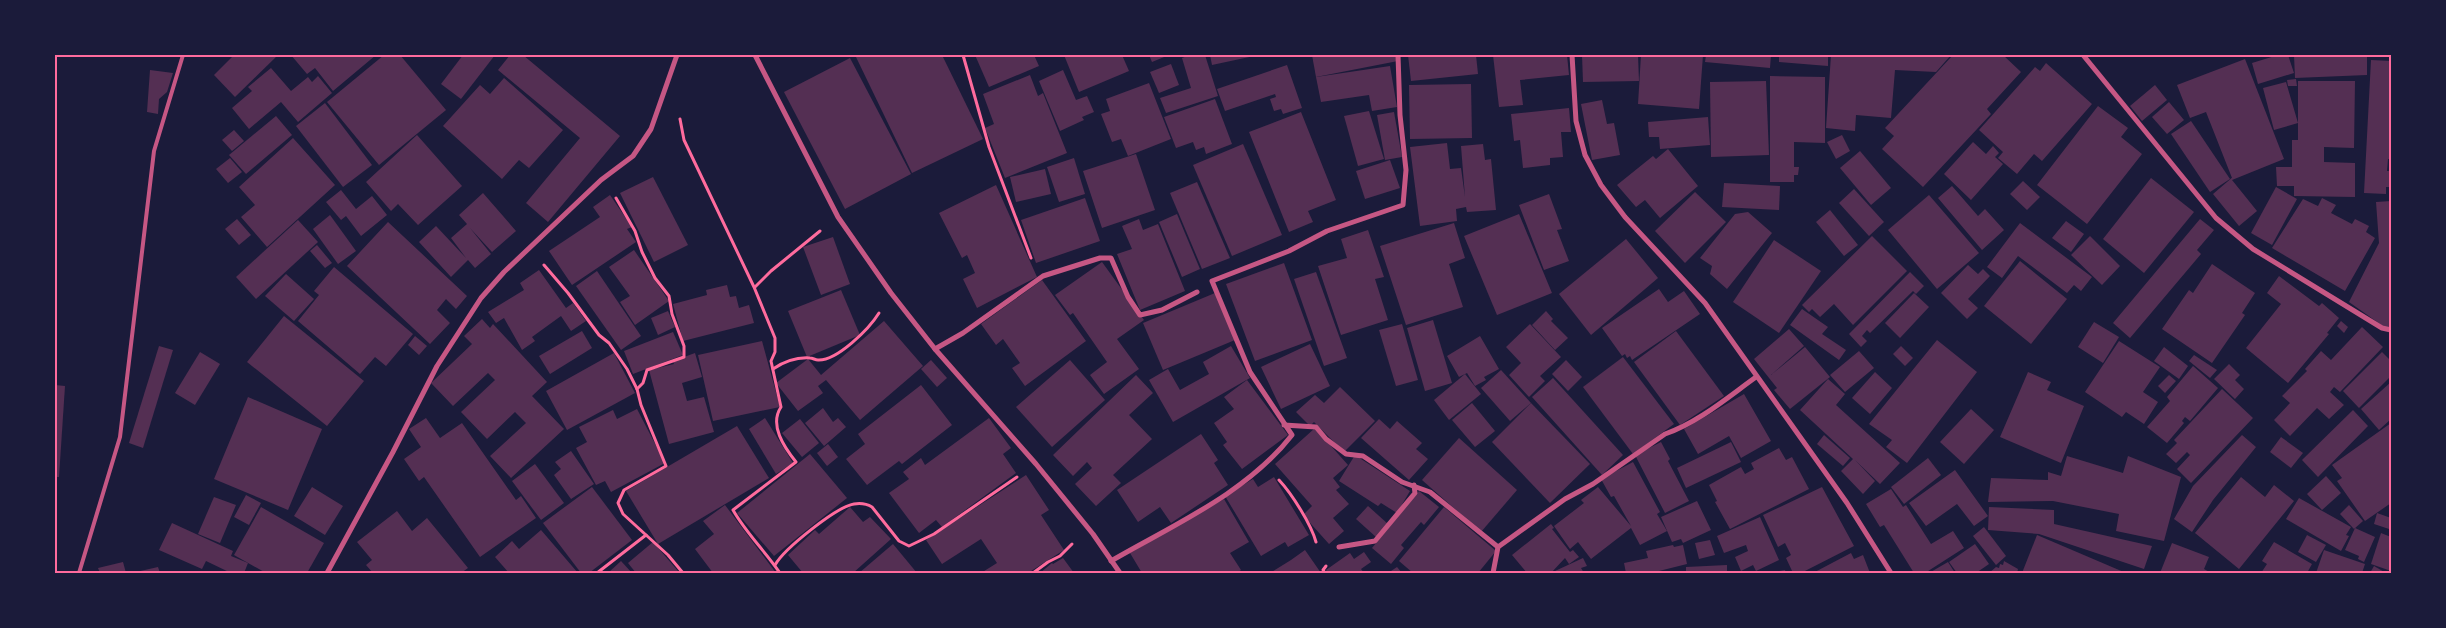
<svg xmlns="http://www.w3.org/2000/svg" width="2446" height="628" font-family="'PT Sans',sans-serif">
<style>
.building{fill:#542f53}
.lines{fill:none;stroke-linecap:round;stroke-linejoin:round}
.path{stroke:#ff6b9d;stroke-width:3}
.service{stroke:#c65784;stroke-width:4}
.minor{stroke:#c65784;stroke-width:5}
.neatline{fill:none;stroke:#ff6b9d;stroke-width:2}
</style>
<rect width="100%" height="100%" fill="#1b1b3a"/>
<g class="building">
<polygon points="234,55 278,55 235,97 214,75"/>
<polygon points="291,55 376,55 333,91 315,68 307,74"/>
<polygon points="384,55 400,55 446,110 379,165 327,102"/>
<polygon points="463,55 495,55 461,99 441,84"/>
<polygon points="510,55 523,55 620,136 548,222 526,203 580,138 498,70"/>
<polygon points="859,55 942,55 983,139 912,173 856,57"/>
<polygon points="975,55 1034,55 1039,66 989,87"/>
<polygon points="1064,55 1122,55 1129,71 1079,92"/>
<polygon points="1149,55 1169,55 1152,62"/>
<polygon points="1190,55 1205,55 1218,96 1166,113 1160,98 1191,88 1182,58"/>
<polygon points="1210,55 1253,55 1254,56 1212,65"/>
<polygon points="1312,55 1397,55 1398,61 1316,77"/>
<polygon points="1408,55 1476,55 1478,74 1411,81"/>
<polygon points="1493,55 1567,55 1569,75 1520,80 1523,105 1499,107"/>
<polygon points="1582,55 1638,55 1639,81 1583,82"/>
<polygon points="1641,55 1703,55 1699,109 1638,104"/>
<polygon points="1706,55 1771,55 1770,68 1705,62"/>
<polygon points="1779,55 1828,55 1828,66 1779,62"/>
<polygon points="1831,55 1951,55 1936,72 1895,70 1891,118 1856,115 1855,131 1826,128"/>
<polygon points="1953,55 2003,55 2021,72 1987,109 1991,114 1923,187 1882,149 1894,136 1885,128"/>
<polygon points="2278,55 2288,55 2294,73 2258,84 2252,63"/>
<polygon points="2294,55 2367,55 2367,75 2295,78"/>
<polygon points="850,58 911,174 845,209 784,92"/>
<polygon points="2245,59 2284,159 2232,180 2257,211 2239,226 2213,194 2234,176 2232,178 2206,112 2190,118 2177,85"/>
<polygon points="2371,60 2391,61 2391,159 2388,159 2387,171 2391,171 2390,187 2386,187 2386,194 2364,193"/>
<polygon points="2046,63 2092,104 2042,161 2034,154 2017,174 1998,158 2003,152 1979,130 2035,67 2040,71"/>
<polygon points="1171,64 1179,85 1159,93 1150,72"/>
<polygon points="1287,65 1302,108 1283,114 1281,109 1274,111 1270,99 1276,97 1275,94 1225,111 1217,89"/>
<polygon points="1390,66 1397,107 1372,111 1369,95 1321,102 1316,77"/>
<polygon points="271,68 291,91 308,77 312,82 318,76 332,93 298,122 281,102 249,129 232,108 252,91 248,87"/>
<polygon points="150,70 173,73 167,92 159,99 158,114 147,112"/>
<polygon points="1063,70 1076,100 1087,96 1094,112 1082,117 1084,120 1060,131 1039,81"/>
<polygon points="1030,75 1038,96 1043,93 1067,153 1005,178 985,128 994,124 983,94"/>
<polygon points="1770,76 1825,77 1825,143 1794,142 1794,167 1799,167 1798,175 1794,175 1794,182 1770,182"/>
<polygon points="504,78 563,130 529,168 519,160 502,179 443,126 480,85 490,94"/>
<polygon points="2296,79 2297,86 2288,86 2287,80"/>
<polygon points="1766,81 1769,155 1711,157 1710,82"/>
<polygon points="2298,81 2355,81 2354,148 2324,147 2324,162 2355,163 2355,197 2294,196 2294,186 2277,186 2276,167 2292,167 2292,140 2298,140 2298,123 2274,130 2263,88 2286,82 2298,123"/>
<polygon points="1149,83 1171,139 1128,156 1121,139 1112,142 1101,114 1110,111 1106,99"/>
<polygon points="1471,84 1472,138 1410,139 1409,85"/>
<polygon points="2155,85 2167,100 2142,121 2130,106"/>
<polygon points="1215,99 1232,144 1206,154 1204,147 1196,150 1193,142 1176,148 1164,117"/>
<polygon points="1602,100 1607,124 1614,123 1620,155 1592,160 1581,104"/>
<polygon points="2169,102 2184,120 2167,134 2152,117"/>
<polygon points="325,103 372,165 343,187 296,126"/>
<polygon points="2098,106 2128,128 2121,137 2142,154 2087,224 2037,185"/>
<polygon points="1569,108 1571,132 1561,132 1563,157 1550,158 1550,165 1523,168 1520,140 1514,141 1511,114"/>
<polygon points="1369,111 1384,159 1358,166 1344,116"/>
<polygon points="1301,112 1336,200 1308,211 1313,222 1289,232 1249,132"/>
<polygon points="1394,112 1402,157 1385,160 1377,115"/>
<polygon points="276,116 292,135 246,174 229,155"/>
<polygon points="1708,117 1710,145 1660,149 1659,137 1649,137 1648,122"/>
<polygon points="2191,121 2230,179 2210,192 2171,134"/>
<polygon points="234,130 244,141 232,151 222,140"/>
<polygon points="417,135 462,186 418,225 398,204 391,211 366,182"/>
<polygon points="1842,135 1850,151 1836,159 1827,142"/>
<polygon points="293,138 335,185 267,247 241,217 255,205 239,187"/>
<polygon points="1973,142 1986,154 1993,146 1999,153 1995,157 2003,164 1971,200 1944,174"/>
<polygon points="1447,143 1450,169 1461,168 1465,197 1461,146 1483,144 1485,160 1491,159 1496,210 1467,212 1466,207 1456,209 1457,221 1420,226 1410,147"/>
<polygon points="1243,144 1282,235 1232,256 1193,165"/>
<polygon points="1668,149 1698,186 1660,218 1645,200 1636,207 1617,185 1653,156 1656,159"/>
<polygon points="1860,151 1891,188 1871,205 1840,168"/>
<polygon points="1136,154 1155,210 1102,228 1083,171"/>
<polygon points="230,158 242,172 228,183 216,169"/>
<polygon points="1074,158 1085,194 1059,202 1047,167"/>
<polygon points="1390,160 1400,188 1365,199 1356,171"/>
<polygon points="1045,169 1051,194 1016,202 1010,177"/>
<polygon points="653,177 688,245 654,262 620,193"/>
<polygon points="2151,178 2194,212 2144,273 2103,239"/>
<polygon points="2023,181 2040,197 2027,210 2010,194"/>
<polygon points="1197,182 1230,258 1202,269 1170,193"/>
<polygon points="1724,183 1780,186 1779,210 1722,207"/>
<polygon points="996,185 1037,277 977,308 963,279 975,273 967,255 962,258 939,213"/>
<polygon points="1952,186 1978,216 1985,209 2004,230 1982,250 1938,198"/>
<polygon points="2276,187 2297,199 2272,245 2251,233"/>
<polygon points="1854,189 1884,222 1869,236 1839,203"/>
<polygon points="341,190 356,209 372,196 387,215 361,236 346,216 341,220 326,202"/>
<polygon points="1695,192 1726,222 1685,263 1655,231"/>
<polygon points="483,193 516,231 492,252 470,228 491,254 475,268 468,260 451,277 419,242 436,226 466,258 451,238 467,224 459,215"/>
<polygon points="1549,194 1562,229 1557,230 1569,261 1544,270 1519,205"/>
<polygon points="610,195 632,227 627,229 636,242 572,285 549,251 600,217 593,207"/>
<polygon points="1929,195 1979,253 1937,289 1888,230"/>
<polygon points="1085,198 1100,241 1036,263 1021,220"/>
<polygon points="2322,198 2336,205 2331,213 2352,224 2355,219 2369,226 2366,232 2375,238 2345,291 2272,248 2303,199 2318,206"/>
<polygon points="2391,201 2391,329 2387,329 2349,302 2379,243 2376,202"/>
<polygon points="1830,210 1858,245 1844,256 1816,222"/>
<polygon points="1748,212 1772,233 1727,289 1710,274 1712,266 1700,258 1735,214"/>
<polygon points="1177,214 1200,269 1182,277 1159,222"/>
<polygon points="1519,214 1552,293 1497,315 1464,236"/>
<polygon points="330,215 356,251 338,264 313,229"/>
<polygon points="237,219 251,235 239,245 225,229"/>
<polygon points="1139,219 1143,230 1158,224 1185,291 1140,310 1117,254 1132,249 1122,226"/>
<polygon points="2200,219 2214,230 2197,250 2201,254 2130,338 2113,323"/>
<polygon points="298,220 318,242 256,299 236,277"/>
<polygon points="2066,221 2084,234 2071,252 2052,238"/>
<polygon points="388,222 467,296 456,309 446,299 437,310 450,323 430,344 347,266"/>
<polygon points="1454,223 1465,258 1449,264 1463,307 1406,325 1380,246"/>
<polygon points="2020,223 2092,277 2081,291 2074,285 2067,293 2018,256 2002,278 1987,267"/>
<polygon points="1368,230 1384,277 1375,279 1388,320 1341,335 1318,266 1347,258 1341,239"/>
<polygon points="1872,236 1907,271 1853,325 1834,304 1820,317 1812,309 1809,312 1802,305"/>
<polygon points="2090,236 2120,266 2102,285 2071,255"/>
<polygon points="833,237 850,284 821,295 803,247"/>
<polygon points="1626,239 1658,278 1591,335 1559,294"/>
<polygon points="1774,240 1821,271 1779,333 1733,302"/>
<polygon points="317,245 332,263 325,268 310,251"/>
<polygon points="634,250 669,301 635,325 620,302 630,296 609,267"/>
<polygon points="2020,261 2067,299 2031,344 1984,306"/>
<polygon points="1102,262 1144,320 1117,339 1139,369 1104,394 1090,375 1107,362 1073,313 1070,315 1055,295"/>
<polygon points="1284,263 1312,340 1255,361 1226,284"/>
<polygon points="2212,264 2255,293 2242,313 2245,315 2212,363 2162,329 2189,290 2193,293"/>
<polygon points="1968,265 1978,274 1983,269 1990,276 1968,299 1978,308 1967,319 1941,293"/>
<polygon points="334,267 413,334 386,366 375,357 360,374 298,321 319,295 314,291"/>
<polygon points="539,270 566,308 573,303 586,321 571,331 561,316 532,337 535,341 522,350 504,318 496,323 488,312 524,290 520,283"/>
<polygon points="597,271 641,336 621,350 576,286"/>
<polygon points="1316,272 1347,358 1324,366 1294,279"/>
<polygon points="1910,272 1924,286 1916,294 1913,291 1870,333 1867,330 1862,336 1867,341 1861,347 1849,334"/>
<polygon points="286,274 314,299 294,321 265,296"/>
<polygon points="2279,276 2319,306 2322,303 2339,318 2327,333 2329,334 2288,383 2246,348 2281,304 2267,293"/>
<polygon points="1042,280 1086,341 1025,386 1012,368 1020,363 1003,339 996,345 981,324"/>
<polygon points="727,285 730,297 736,296 739,308 749,305 754,323 683,341 673,304 707,295 706,290"/>
<polygon points="1659,289 1668,302 1684,291 1700,314 1632,360 1630,356 1627,358 1625,354 1622,356 1602,328"/>
<polygon points="841,290 860,335 807,357 788,311"/>
<polygon points="1215,293 1235,340 1163,370 1143,323"/>
<polygon points="1914,293 1929,307 1900,338 1885,323"/>
<polygon points="1802,309 1828,327 1822,334 1846,350 1839,360 1790,325"/>
<polygon points="668,311 675,327 658,335 651,318"/>
<polygon points="1546,311 1553,319 1551,321 1568,338 1555,350 1532,325"/>
<polygon points="284,316 364,381 327,426 247,362"/>
<polygon points="482,319 490,328 493,324 547,382 532,396 564,429 511,478 490,456 526,423 515,412 487,439 461,412 495,380 488,373 453,406 431,383 472,344 464,336"/>
<polygon points="1433,320 1452,383 1425,391 1407,328"/>
<polygon points="884,321 923,366 860,420 826,380 818,386 823,393 798,411 776,383 808,359 821,375"/>
<polygon points="2341,321 2348,327 2344,333 2337,326"/>
<polygon points="2094,322 2119,337 2103,363 2078,347"/>
<polygon points="1402,324 1418,380 1396,386 1379,330"/>
<polygon points="1530,324 1561,357 1540,376 1545,381 1529,397 1509,375 1521,363 1506,347"/>
<polygon points="2362,327 2383,347 2340,392 2334,387 2330,392 2344,405 2329,419 2317,408 2290,436 2274,420 2290,403 2282,396 2307,371 2305,369 2321,351 2331,360"/>
<polygon points="1789,329 1804,346 1771,375 1805,347 1830,377 1790,409 1774,390 1777,388 1754,359"/>
<polygon points="582,331 592,348 550,374 539,356"/>
<polygon points="1676,331 1724,396 1680,425 1634,362"/>
<polygon points="673,332 683,355 633,374 624,351"/>
<polygon points="415,336 427,346 419,355 408,345"/>
<polygon points="1480,336 1499,369 1484,377 1486,380 1475,386 1467,373 1459,377 1447,356"/>
<polygon points="1937,340 1977,372 1907,463 1886,447 1892,440 1869,424"/>
<polygon points="762,341 780,407 713,421 698,355"/>
<polygon points="2119,341 2160,367 2143,392 2158,402 2144,424 2126,412 2122,417 2085,392"/>
<polygon points="1310,344 1330,386 1281,409 1261,367"/>
<polygon points="159,346 173,350 143,448 129,443"/>
<polygon points="1231,346 1250,378 1173,422 1149,380 1168,369 1180,390 1209,374 1203,362"/>
<polygon points="1901,346 1913,358 1905,366 1893,354"/>
<polygon points="2164,347 2188,366 2179,379 2154,361"/>
<polygon points="1859,351 1874,368 1845,392 1830,375"/>
<polygon points="200,352 220,364 195,405 175,393"/>
<polygon points="2382,352 2391,361 2391,376 2359,408 2343,391"/>
<polygon points="614,353 635,393 567,430 546,391"/>
<polygon points="695,353 702,377 682,383 687,401 704,397 714,432 669,444 649,370 674,364 673,361"/>
<polygon points="2194,355 2217,370 2210,378 2189,361"/>
<polygon points="1623,357 1674,424 1633,454 1583,387"/>
<polygon points="931,360 947,378 937,387 921,369"/>
<polygon points="1070,360 1105,400 1052,447 1016,407"/>
<polygon points="1566,360 1582,377 1568,391 1552,374"/>
<polygon points="2229,364 2240,375 2235,380 2244,389 2235,399 2214,379"/>
<polygon points="2193,366 2218,388 2190,421 2185,417 2182,421 2184,423 2167,443 2147,427 2170,401 2167,397"/>
<polygon points="1501,370 1531,403 1510,421 1481,388"/>
<polygon points="1875,372 1892,388 1870,414 1852,398"/>
<polygon points="2028,372 2051,382 2047,390 2084,406 2061,463 2000,437"/>
<polygon points="1465,374 1481,394 1449,420 1434,400"/>
<polygon points="1136,375 1153,393 1129,415 1152,439 1113,475 1121,483 1096,506 1075,484 1092,468 1087,462 1073,476 1053,455"/>
<polygon points="2169,375 2176,381 2165,393 2158,386"/>
<polygon points="1553,378 1623,455 1602,475 1532,397"/>
<polygon points="1828,379 1845,394 1836,405 1900,463 1880,484 1855,460 1875,481 1863,494 1841,471 1853,459 1800,410"/>
<polygon points="1247,380 1288,435 1242,469 1223,445 1227,442 1214,423 1234,409 1224,397"/>
<polygon points="2391,382 2391,419 2379,430 2361,409"/>
<polygon points="55,385 65,386 59,477 55,477"/>
<polygon points="921,385 952,425 902,464 899,461 867,485 846,459 865,444 858,434"/>
<polygon points="1340,387 1375,421 1344,452 1314,422 1310,426 1296,412 1315,395 1324,403"/>
<polygon points="2222,389 2253,418 2191,483 2177,469 2190,455 2187,452 2176,463 2166,454 2177,443 2174,440"/>
<polygon points="1744,394 1771,441 1741,458 1729,436 1698,454 1684,429"/>
<polygon points="248,397 322,429 288,510 214,479"/>
<polygon points="1472,403 1495,431 1475,447 1452,420"/>
<polygon points="1531,403 1590,464 1550,503 1492,442"/>
<polygon points="823,408 833,422 838,418 846,427 824,446 805,423"/>
<polygon points="637,409 665,463 611,492 605,481 596,485 576,448 587,442 579,427 613,410 617,419"/>
<polygon points="1971,409 1994,430 1964,464 1940,442"/>
<polygon points="2353,410 2368,426 2318,477 2302,460"/>
<polygon points="426,418 440,438 462,423 516,500 521,496 536,518 480,557 424,477 419,481 404,459 421,447 409,429"/>
<polygon points="765,418 793,463 776,474 749,429"/>
<polygon points="989,418 1011,448 1003,454 1016,473 942,527 936,520 919,533 889,493 909,479 903,472 921,458 925,465"/>
<polygon points="800,419 819,443 802,457 782,433"/>
<polygon points="1379,419 1390,429 1397,421 1422,443 1416,449 1428,459 1409,480 1361,438"/>
<polygon points="2391,423 2391,503 2365,521 2337,481 2342,478 2332,465"/>
<polygon points="737,426 769,478 658,544 626,491"/>
<polygon points="1315,428 1348,465 1333,478 1340,487 1336,490 1349,504 1333,518 1344,531 1329,544 1303,515 1312,506 1275,464"/>
<polygon points="1201,434 1218,460 1214,463 1228,485 1171,523 1160,507 1138,522 1117,490"/>
<polygon points="1824,435 1850,458 1843,466 1817,444"/>
<polygon points="2242,435 2256,447 2213,500 2192,532 2174,519 2193,486"/>
<polygon points="2281,437 2303,453 2291,468 2270,452"/>
<polygon points="1459,438 1517,490 1481,532 1422,480"/>
<polygon points="1661,442 1670,459 1668,461 1689,501 1665,513 1635,455"/>
<polygon points="1731,442 1741,462 1686,488 1677,468"/>
<polygon points="828,444 838,457 827,466 817,453"/>
<polygon points="1779,448 1786,460 1792,457 1809,489 1730,529 1715,502 1717,501 1709,485 1741,467 1745,474 1754,469 1751,463"/>
<polygon points="571,451 594,484 571,499 554,475 561,469 555,462"/>
<polygon points="810,454 847,498 774,556 737,513"/>
<polygon points="1355,455 1410,491 1397,513 1381,503 1378,506 1339,481"/>
<polygon points="2067,456 2123,473 2128,456 2181,477 2164,541 2116,531 2119,514 2053,501 1988,502 1991,478 2048,480 2048,472 2061,476"/>
<polygon points="1928,458 1941,475 1904,504 1891,487"/>
<polygon points="1633,462 1660,512 1657,514 1667,531 1640,545 1631,528 1591,559 1578,542 1570,549 1554,526 1584,503 1581,500 1598,487 1631,526 1614,496 1611,497 1601,479"/>
<polygon points="535,464 564,503 541,520 512,481"/>
<polygon points="1955,470 1988,516 1974,526 1957,504 1926,526 1909,503"/>
<polygon points="1026,475 1049,510 1041,515 1064,550 1028,573 981,573 997,563 981,539 942,564 926,540"/>
<polygon points="2326,476 2341,493 2322,510 2307,494"/>
<polygon points="1274,477 1309,535 1288,547 1285,542 1261,556 1225,496 1253,479 1258,487"/>
<polygon points="2241,477 2265,497 2274,485 2294,501 2239,569 2195,533"/>
<polygon points="312,487 343,506 325,535 294,516"/>
<polygon points="592,487 632,540 589,573 581,573 543,523"/>
<polygon points="1822,487 1854,546 1801,573 1793,573 1786,558 1791,555 1785,543 1778,547 1763,515"/>
<polygon points="1891,489 1903,507 1906,505 1931,544 1953,531 1964,548 1925,573 1914,573 1884,525 1880,527 1866,504"/>
<polygon points="1419,491 1439,507 1424,525 1421,522 1401,545 1404,548 1391,564 1372,548"/>
<polygon points="246,495 261,503 249,525 234,517"/>
<polygon points="214,497 236,505 220,543 198,534"/>
<polygon points="2299,498 2351,527 2346,535 2349,536 2341,551 2286,519"/>
<polygon points="1224,499 1249,542 1230,553 1241,570 1237,573 1142,573 1130,553"/>
<polygon points="1697,501 1711,530 1683,543 1681,539 1672,542 1661,517"/>
<polygon points="725,505 776,573 713,573 695,549 714,534 703,521"/>
<polygon points="2349,505 2363,521 2354,529 2340,514"/>
<polygon points="1368,506 1388,524 1376,537 1356,519"/>
<polygon points="261,507 324,543 307,573 266,573 234,555"/>
<polygon points="850,507 863,522 870,517 891,539 853,573 803,573 788,555 815,530 819,534"/>
<polygon points="1444,507 1496,551 1478,573 1413,573 1399,561"/>
<polygon points="1989,507 2054,510 2054,524 2152,546 2144,569 2039,534 1988,530"/>
<polygon points="397,511 412,531 427,518 468,568 461,573 373,573 366,565 372,560 357,542"/>
<polygon points="2377,513 2391,518 2389,529 2374,524"/>
<polygon points="1760,517 1779,560 1756,571 1753,565 1741,571 1735,557 1748,551 1746,545 1724,553 1717,536"/>
<polygon points="172,523 233,551 231,556 248,563 244,573 231,573 206,561 202,569 159,550"/>
<polygon points="1551,524 1554,528 1552,529 1570,552 1573,550 1579,557 1569,564 1565,558 1551,573 1527,573 1512,555"/>
<polygon points="1984,527 2006,556 1996,565 1973,536"/>
<polygon points="2355,528 2375,537 2364,562 2358,559 2359,556 2345,550"/>
<polygon points="541,530 578,573 509,573 495,557 512,541 519,549"/>
<polygon points="2381,533 2391,537 2391,571 2371,564"/>
<polygon points="2037,535 2126,573 2022,573"/>
<polygon points="2307,535 2326,545 2316,562 2298,552"/>
<polygon points="1710,540 1715,555 1699,559 1695,543"/>
<polygon points="653,542 678,571 676,573 636,573 628,563"/>
<polygon points="2274,542 2312,564 2307,573 2261,573 2267,564 2262,561"/>
<polygon points="2172,543 2209,557 2204,569 2211,573 2160,573"/>
<polygon points="893,544 917,573 859,573"/>
<polygon points="1975,544 1989,564 1976,573 1957,573 1949,562"/>
<polygon points="1673,545 1674,547 1683,545 1687,564 1651,573 1626,573 1624,563 1648,558 1646,551"/>
<polygon points="1305,550 1321,573 1270,573 1291,560"/>
<polygon points="2324,550 2365,564 2362,573 2316,573"/>
<polygon points="1364,552 1371,562 1361,569 1364,573 1328,573 1326,570 1350,553 1354,559"/>
<polygon points="1851,553 1854,559 1863,555 1870,573 1813,573"/>
<polygon points="1063,558 1074,573 1040,573 1052,563 1053,564"/>
<polygon points="1583,558 1587,566 1581,568 1584,573 1556,573 1555,571"/>
<polygon points="621,561 632,573 608,573"/>
<polygon points="2004,561 2018,569 2017,573 1989,573 1996,567 1999,568 2000,564 2003,565"/>
<polygon points="123,562 126,573 100,573 98,568"/>
<polygon points="1948,562 1955,573 1929,573"/>
<polygon points="1727,565 1727,573 1686,573 1686,567"/>
<polygon points="2374,566 2386,573 2370,573"/>
<polygon points="158,567 160,573 136,573 136,572"/>
<polygon points="1397,567 1402,573 1388,573"/>
<polygon points="1785,570 1786,573 1773,573 1773,572"/>
</g>
<g class="lines">
<g class="path">
<polyline points="963,55 989,147 1031,258"/>
<path d="M 680,119 L 684,140 L 754,287 L 775,338 L 775,352 L 771,361 L 781,407 C 769,425 784,447 796,462 L 733,510 C 746,533 765,551 780,573"/>
<polyline points="616,198 635,231 642,252 655,278 669,296 672,314 684,346 684,357 647,370 643,383 637,389"/>
<polyline points="544,265 568,293 599,335 609,343 627,369 637,389 641,405 666,466 624,490 618,503 623,514 646,535 597,573"/>
<polyline points="755,287 771,271 820,231"/>
<path d="M 773,369 C 785,361 796,357 810,358 C 813,358 815,360 818,360 C 837,361 869,329 879,313"/>
<path d="M 1279,480 C 1292,494 1311,524 1316,542"/>
<polyline points="646,535 668,555 683,573"/>
<path d="M 775,565 C 784,549 836,507 854,504 C 860,503 867,504 872,507 L 899,541 L 909,546 L 934,534 L 1017,477"/>
<polyline points="1033,573 1048,562 1060,556 1072,544"/>
<polyline points="1325,573 1323,570 1326,566"/>
</g>
<polyline class="service" points="79,573 120,437 154,151 183,55"/>
<g class="minor">
<polyline points="755,55 838,217 891,293 935,349 1036,464 1093,534 1120,573"/>
<polyline points="1572,55 1576,121 1585,155 1601,185 1625,217 1705,303 1847,503 1891,573"/>
<polyline points="2083,55 2216,218 2253,249 2382,328 2391,330"/>
<polyline points="935,349 963,333 1043,276 1100,258 1111,258 1128,297 1140,315 1162,310 1197,292"/>
<polyline points="1284,425 1316,427 1326,439 1346,454 1363,456 1402,482 1430,492 1498,547"/>
<polyline points="1339,547 1375,541 1415,493 1414,485"/>
<path d="M 1111,561 C 1173,525 1247,493 1292,435 L 1250,372 L 1212,281 L 1289,251 L 1327,231 L 1403,205 L 1406,170 L 1400,115 L 1398,55"/>
<polyline points="327,573 393,452 437,366 481,298 504,272 601,180 633,156 651,129 677,55"/>
<path d="M 1493,573 L 1498,547 L 1565,499 L 1593,484 L 1665,434 C 1699,422 1728,397 1756,377"/>
</g>
</g>
<rect width="2446" height="628" fill="none" stroke="#1b1b3a" stroke-width="112"/>
<rect x="56" y="56" width="2334" height="516" class="neatline"/>
</svg>
